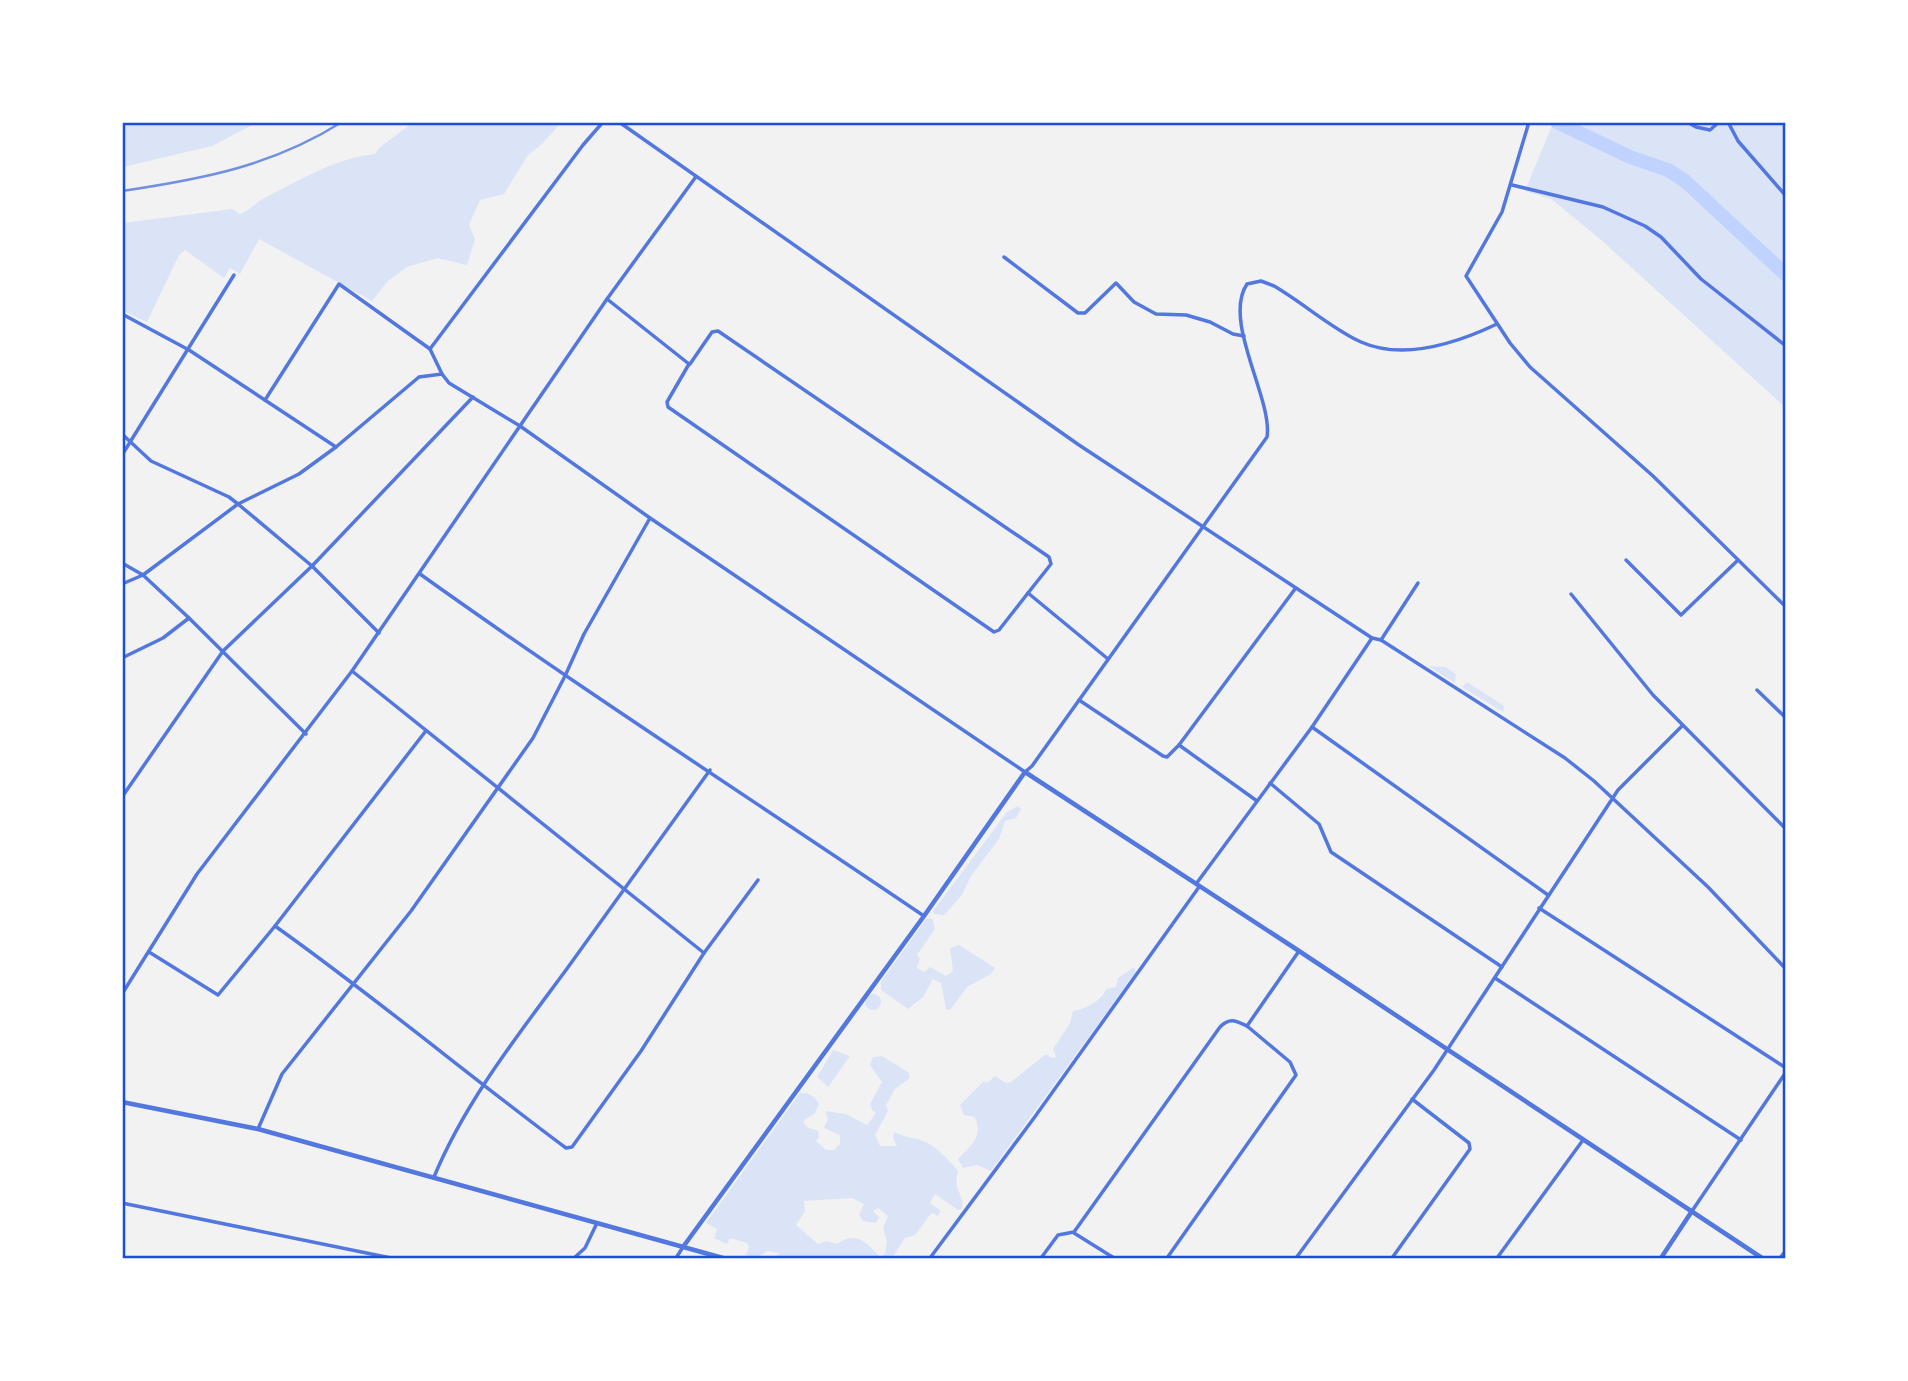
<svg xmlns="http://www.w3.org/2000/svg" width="1908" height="1381" font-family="'IBM Plex Sans',sans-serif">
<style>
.green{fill:#dbe4f7;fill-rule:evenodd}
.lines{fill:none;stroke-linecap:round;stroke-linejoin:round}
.river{stroke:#bfd3fe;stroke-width:14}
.minor{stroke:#5277de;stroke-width:3.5}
.tertiary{stroke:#5277de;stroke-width:4.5}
.rail{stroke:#7290e2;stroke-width:2.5}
.neatline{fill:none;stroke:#1d4ed8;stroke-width:2.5}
</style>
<rect width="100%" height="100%" fill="#f2f2f2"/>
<g class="green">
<polygon points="122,123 123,122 256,123 212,146 123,167"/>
<path d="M 412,123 L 561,123 L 541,145 L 528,155 L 504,194 L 480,200 L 469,225 L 475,239 L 467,265 L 437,258 L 407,267 L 388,281 L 372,301 L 259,239 L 240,274 L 230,268 L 224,278 L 185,250 L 179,255 L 147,322 L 123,311 L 123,223 L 232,209 L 240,214 C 249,211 254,204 263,199 C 297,181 336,158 375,154 L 379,148 Z"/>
<polygon points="1553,123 1785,123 1785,407 1600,239 1551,199 1525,191"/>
<polygon points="1428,666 1445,667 1456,674 1455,683"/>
<polygon points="1467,682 1504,706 1503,712 1462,687"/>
<polygon points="1018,806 1021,809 1016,818 1005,821 999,839 971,876 962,895 944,915 934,914 933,911 1007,812"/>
<polygon points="930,918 933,920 935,929 917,955 920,959 917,968 924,972 930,967 946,976 953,971 950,948 959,945 995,968 991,974 967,987 950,1010 946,1009 941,983 933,979 923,997 908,1009 881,990 881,982 926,919"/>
<path d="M 1134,967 L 1136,972 L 991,1171 L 977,1165 L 963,1168 L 958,1159 C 972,1144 983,1138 975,1117 L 964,1115 L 960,1105 L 984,1081 L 987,1083 L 995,1076 L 1006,1083 L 1011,1082 L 1046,1054 L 1052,1058 L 1056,1057 L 1053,1049 L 1070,1023 L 1073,1011 C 1085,1009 1102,1001 1106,989 L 1116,987 L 1118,978 Z"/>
<circle cx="873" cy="1002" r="8"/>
<polygon points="833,1050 850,1056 828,1087 817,1077"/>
<path d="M 882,1056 L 908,1072 L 910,1078 L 895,1089 L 886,1105 L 888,1111 L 875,1135 L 880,1146 L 897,1146 L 893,1138 L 894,1132 C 902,1136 908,1137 917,1139 C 934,1143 947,1158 958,1171 C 952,1192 965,1193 962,1209 L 958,1210 L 935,1194 L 930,1203 L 941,1211 L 938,1216 L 933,1213 L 930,1215 L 915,1235 L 905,1238 L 893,1257 L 895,1258 L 775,1258 L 779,1253 L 767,1251 L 757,1258 L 751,1258 L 746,1255 L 749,1247 L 747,1243 L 730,1238 L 727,1244 L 714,1238 L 717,1229 L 706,1223 L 800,1093 C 808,1092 816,1097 819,1104 L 814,1114 L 804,1120 L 804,1123 L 807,1127 L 818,1131 L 819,1137 L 816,1141 L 826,1150 L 834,1150 L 840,1144 L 840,1135 L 824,1128 L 828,1119 L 825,1111 L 846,1114 L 867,1125 L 876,1113 L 872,1110 L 870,1104 L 882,1082 L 870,1065 L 873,1057 ZM 852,1198 L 864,1204 L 859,1215 L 863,1221 L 876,1223 L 879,1217 L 873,1211 L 878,1208 L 888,1216 L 883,1228 L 887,1241 L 885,1254 L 880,1257 C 867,1243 856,1230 837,1244 L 826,1241 L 818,1244 L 796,1225 L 805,1211 L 804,1201 Z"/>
</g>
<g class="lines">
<polyline class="river" points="1557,122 1630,157 1668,170 1685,181 1786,275"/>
<g class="minor">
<polyline points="619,122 1079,445 1372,638 1381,640 1565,758 1594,781 1708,887 1786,969"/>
<polyline points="1529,122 1502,212 1466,276 1510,343 1530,367 1653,476 1786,607"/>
<polyline points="1687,122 1696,127 1710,130 1719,122"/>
<polyline points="1728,122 1738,141 1786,196"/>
<polyline points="1512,185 1603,207 1645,226 1661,237 1701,279 1786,346"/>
<polyline points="1004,257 1078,313 1085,313 1116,283 1134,302 1156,314 1186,315 1210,322 1233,334 1244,336"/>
<polyline points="607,299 689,364 667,402 668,407 994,632 999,630 1028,593 1108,659"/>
<polyline points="122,314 189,350 336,447"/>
<polyline points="430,349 583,145 603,122"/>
<polyline points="690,364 712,332 718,331 1049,557 1051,564 1028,593"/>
<path d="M 265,400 L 339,284 L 430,349 L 442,374 L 449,383 L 520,426 L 650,518 L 1025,772 L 1032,766 L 1267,437 C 1273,399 1222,321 1247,284 L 1261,281 L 1274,286 C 1302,302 1332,329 1361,342 C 1404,361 1457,343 1497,324"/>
<polyline points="122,434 151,461 229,497 238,504 312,566 379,633"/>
<polyline points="122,455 234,275"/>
<polyline points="1626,560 1681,615 1738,560"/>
<polyline points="122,563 143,575 189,618 306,734"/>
<path d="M 420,574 C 585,692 756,802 924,916"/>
<polyline points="122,584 143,575 238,504 299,474 336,447 419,377 442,374"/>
<polyline points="1571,594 1653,695 1786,829"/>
<polyline points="1381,640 1418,583"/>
<polyline points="122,658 163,638 189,618"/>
<polyline points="352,671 704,953"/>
<polyline points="1757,690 1786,718"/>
<polyline points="1079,700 1163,756 1167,757 1179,745 1295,589"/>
<polyline points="1312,727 1548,895"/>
<polyline points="1179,745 1257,801"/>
<polyline points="1270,783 1319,824 1331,852 1502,967"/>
<polyline points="122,797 223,651 312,566 473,397"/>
<polyline points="1196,884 1312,727 1372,638"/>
<polyline points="1539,908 1786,1068"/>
<path d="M 275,926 C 375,997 468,1075 566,1148 L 572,1147 L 641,1051 L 704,953 L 758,880"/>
<polyline points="149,952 218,995 275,926 425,732"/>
<polyline points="1495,978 1741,1140"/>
<polyline points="122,994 197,874 352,671 607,299 695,178"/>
<polyline points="258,1129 282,1074 411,911 533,738 565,676 584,634 650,518"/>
<path d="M 434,1177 C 465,1102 518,1035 566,970 C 614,904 661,837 710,770"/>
<polyline points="122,1203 391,1258"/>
<polyline points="1692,1211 1786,1072"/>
<polyline points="1074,1233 1114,1258"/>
<polyline points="574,1258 585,1248 597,1223"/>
<polyline points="676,1258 683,1247"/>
<polyline points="930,1258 1034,1118 1199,887"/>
<path d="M 1041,1258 L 1058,1235 L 1074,1232 L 1220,1027 C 1230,1017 1236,1021 1247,1026 L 1299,951"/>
<polyline points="1167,1258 1296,1075 1290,1062 1247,1026"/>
<polyline points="1296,1258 1434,1070 1618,790 1682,726"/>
<polyline points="1392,1258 1470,1149 1469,1143 1412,1099"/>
<polyline points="1497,1258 1583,1140"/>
<polyline points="1780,1258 1786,1250"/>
</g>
<g class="tertiary">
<polyline points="122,1102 258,1129 723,1258"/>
<polyline points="683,1247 924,916 1025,772 1299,951 1762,1258"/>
<polyline points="1661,1258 1692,1211"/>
</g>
<path class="rail" d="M 122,191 C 203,179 272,166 342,122"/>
</g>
<rect width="1908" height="1381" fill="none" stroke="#ffffff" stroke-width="248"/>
<rect x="124" y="124" width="1660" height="1133" class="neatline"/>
</svg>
